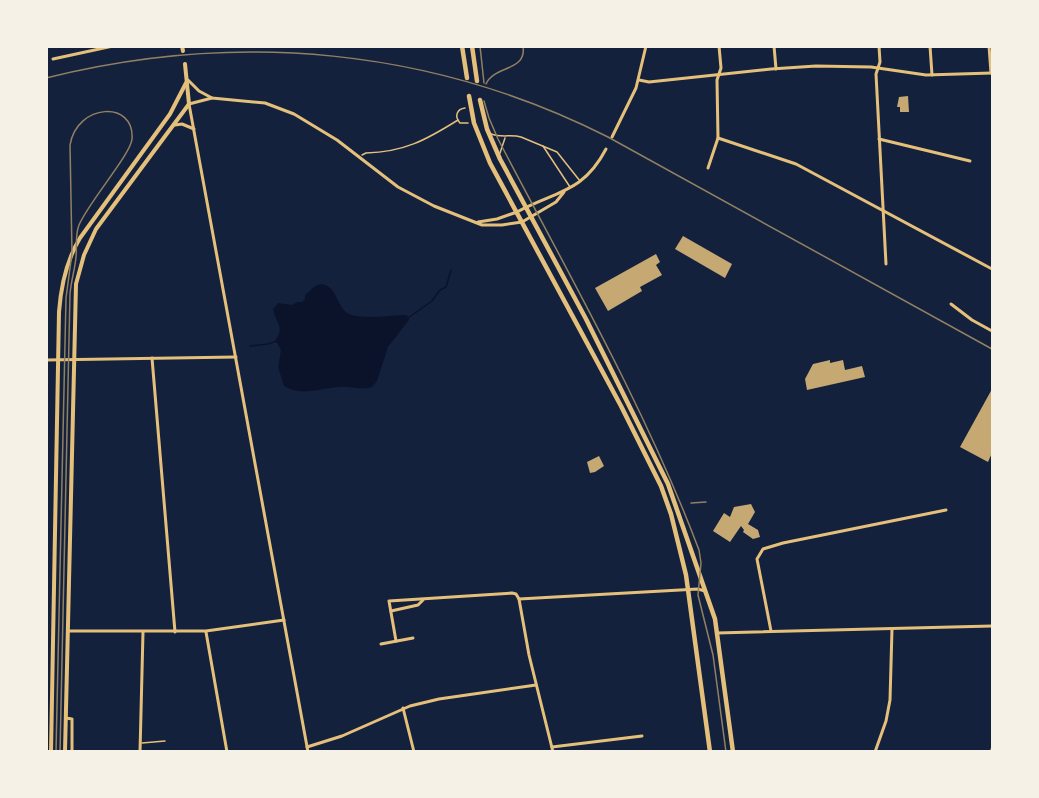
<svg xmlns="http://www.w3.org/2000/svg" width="1039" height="798" font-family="Rubik,sans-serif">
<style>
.water{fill:#0b132b}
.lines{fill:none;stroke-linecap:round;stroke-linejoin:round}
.stream{stroke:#0b132b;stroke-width:1.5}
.building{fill:#c6a872}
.path{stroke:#e5c07b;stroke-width:1.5}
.service{stroke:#e5c07b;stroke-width:1.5}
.minor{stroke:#e5c07b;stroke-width:3}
.tertiary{stroke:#e5c07b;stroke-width:3}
.secondary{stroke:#e5c07b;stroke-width:4}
.primary{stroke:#e5c07b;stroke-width:4.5}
.tram{stroke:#918062;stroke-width:1.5}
.rail{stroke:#918062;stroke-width:1.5}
</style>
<rect width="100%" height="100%" fill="#14213d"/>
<path class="water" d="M 321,284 C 338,286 336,307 349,314 C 364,320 391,315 407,315 L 409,320 L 388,347 L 377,381 L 372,387 C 359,391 352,386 340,387 C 320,388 302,397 284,386 L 278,367 L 281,350 L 277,343 L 274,342 C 286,326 276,325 273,309 L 278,303 L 292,305 L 297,302 L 302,302 L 305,299 L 305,295 L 315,286 Z"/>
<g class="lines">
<g class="stream">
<polyline points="408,318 432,301 440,290 446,287 451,270"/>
<polyline points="250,346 268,344 274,342"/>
</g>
</g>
<g class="building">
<polygon points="908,96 909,112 900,112 900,107 897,107 899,97"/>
<polygon points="683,236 732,264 725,278 675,249"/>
<polygon points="656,254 660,262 656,265 662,275 640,287 642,291 608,311 595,288"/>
<polygon points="830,360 830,363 843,360 845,370 862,366 865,377 807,390 805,379 813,364"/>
<polygon points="992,389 992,453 988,462 960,447"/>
<polygon points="599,456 604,466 595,472 590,473 587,462"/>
<polygon points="751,504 755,512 748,524 758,530 760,537 753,539 743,532 744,530 741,526 730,542 713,531 724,513 730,517 734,507"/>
</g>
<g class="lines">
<g class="path">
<path d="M 465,108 C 457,109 454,116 460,123 L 468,123"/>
<path d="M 362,155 L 366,153 C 404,152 426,140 458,120"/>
</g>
<g class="service">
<path d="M 491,134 C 502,138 511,134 521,137 L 557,152 L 580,181"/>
<polyline points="543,146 570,187"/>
<polyline points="500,153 505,138"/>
<polyline points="142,743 165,741"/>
</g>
<g class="minor">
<polyline points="774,46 776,69"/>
<polyline points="879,46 880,62 876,74 886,264"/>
<polyline points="930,46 932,75"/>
<polyline points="989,46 991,73"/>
<polyline points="53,59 113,46"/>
<polyline points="188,80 199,91 212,98 265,103 294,114 337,140 398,187 434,206 482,225 502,225 522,222"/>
<polyline points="639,80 649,82 771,69 816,66 871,67 926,75 992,73"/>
<polyline points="189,104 212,98"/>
<polyline points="718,138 796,164 992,269"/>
<polyline points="879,139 970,161"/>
<polyline points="708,168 718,138 717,80 721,68 719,46"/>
<polyline points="478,222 497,219 517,212"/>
<polyline points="951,304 972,320 992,331"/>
<polyline points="152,358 175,632"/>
<polyline points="46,360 236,357"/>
<polyline points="519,599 529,655 553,752"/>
<polyline points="391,611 418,605 423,600"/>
<polyline points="68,631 206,631 284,620"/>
<polyline points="771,631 757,559 763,549 783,543 946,510"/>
<polyline points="206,632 227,752"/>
<polyline points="717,633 992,626"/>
<polyline points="396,641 389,601 512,593 516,594 519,599 698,589 705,591"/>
<polyline points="381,644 413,638"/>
<polyline points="403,708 414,752"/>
<polyline points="66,718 72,719 72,752"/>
<polyline points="307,747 342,736 410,706 439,699 536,685"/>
<polyline points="552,747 642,736"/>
<polyline points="140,752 143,632"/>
<polyline points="875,752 886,721 890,700 892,629"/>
</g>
<g class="tertiary">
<polyline points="189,104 308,752"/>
<polyline points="175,125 182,124 194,129"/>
<polyline points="612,137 636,88 646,46"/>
<path d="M 517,212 C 556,191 583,193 606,149"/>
<polyline points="522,222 556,202 564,192"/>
<polyline points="992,752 992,749"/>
</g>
<g class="secondary">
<polyline points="182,46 183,51"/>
<path d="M 51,752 L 59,312 C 61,285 66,261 80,238 L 170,114 L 186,83"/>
<polyline points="65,752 76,284 84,255 96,229 189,104 185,64"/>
</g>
<g class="primary">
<polyline points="462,46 467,78"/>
<polyline points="472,46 477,81"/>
<polyline points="469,96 474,123 490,163 621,406 661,486 671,514 686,575 710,752"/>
<polyline points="480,100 487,129 500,159 586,319 668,484 715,619 733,752"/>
</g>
<g class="tram">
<polyline points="480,46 484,83"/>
<path d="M 486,84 C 494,65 527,72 523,46"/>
<path d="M 484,101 L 489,118 L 498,139 C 569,275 645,407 699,550 L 701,563 L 698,595 L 713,655 L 726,752"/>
<polyline points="691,503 706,502"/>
<path d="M 56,752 L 66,298 L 72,253 L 70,145 C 77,103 135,100 132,139 C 131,154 88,203 79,225 C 75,235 77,247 76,257 C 75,269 71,281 70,294 L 60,752"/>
</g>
<path class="rail" d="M 46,78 C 238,30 432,48 608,137 L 992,349"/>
</g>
<rect width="1039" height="798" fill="none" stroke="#f6f1e7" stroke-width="96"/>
</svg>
